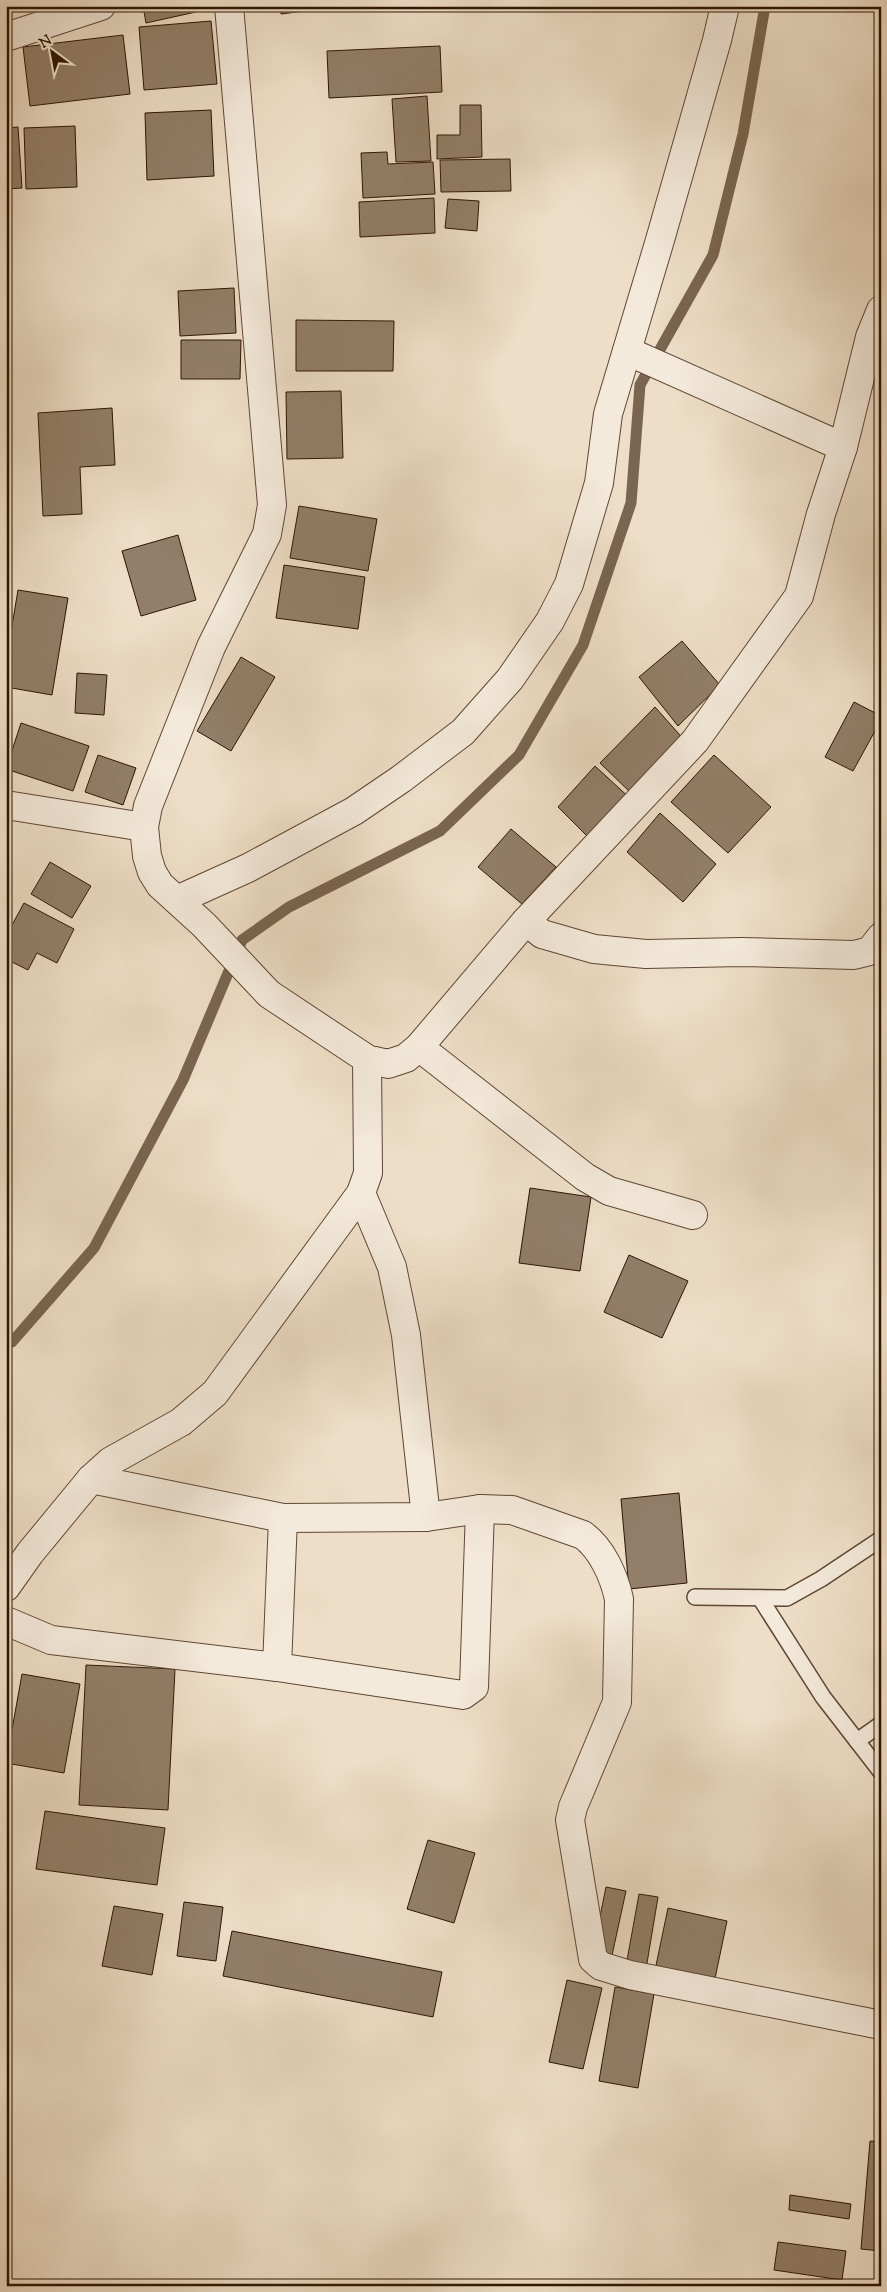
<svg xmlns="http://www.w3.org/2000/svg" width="887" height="2292" font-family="'Sorts Mill Goudy',serif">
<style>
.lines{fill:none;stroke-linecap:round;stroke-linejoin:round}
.stream{stroke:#7a6550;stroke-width:11}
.building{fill:#927e69;stroke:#2e1503}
.lane-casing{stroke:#5e4734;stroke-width:18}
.street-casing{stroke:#5e4734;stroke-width:30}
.lane{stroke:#f4eadb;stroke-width:15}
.street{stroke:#f4eadb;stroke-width:28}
</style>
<rect width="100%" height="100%" fill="#eedec7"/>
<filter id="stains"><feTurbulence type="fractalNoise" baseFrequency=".004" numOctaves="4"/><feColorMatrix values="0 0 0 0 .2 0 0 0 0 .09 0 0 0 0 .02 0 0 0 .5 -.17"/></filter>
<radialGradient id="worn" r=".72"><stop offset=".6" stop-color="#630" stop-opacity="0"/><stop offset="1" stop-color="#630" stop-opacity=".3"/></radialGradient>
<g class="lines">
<polyline class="stream" points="6,1343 12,1342 94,1248 183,1080 242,940 289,907 440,831 519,755 583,645 631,503 640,385 713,255 743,134 765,6"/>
</g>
<g class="building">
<polygon points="143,6 214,6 214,8 146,23"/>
<polygon points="280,6 344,6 281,14"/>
<polygon points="211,21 217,84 144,90 139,27"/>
<polygon points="123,35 130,94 30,106 23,47"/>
<polygon points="440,46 442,92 329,98 327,51"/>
<polygon points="427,96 431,161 396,162 392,99"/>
<polygon points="460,105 481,105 482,157 437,159 437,135 460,135"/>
<polygon points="211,110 214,176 147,180 145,113"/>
<polygon points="75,126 77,187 26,189 24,128"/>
<polygon points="18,127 22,188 6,189 6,128"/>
<polygon points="387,152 388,164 433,162 435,194 363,198 361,153"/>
<polygon points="510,159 511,191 441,192 440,160"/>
<polygon points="434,198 435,233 360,237 359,202"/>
<polygon points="448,199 479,201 477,231 445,228"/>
<polygon points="234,288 236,333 180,336 178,291"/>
<polygon points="296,320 394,321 393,371 296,371"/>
<polygon points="181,340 241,340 240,379 181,379"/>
<polygon points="341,391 343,458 287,459 286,392"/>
<polygon points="112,408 115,465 80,467 82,514 43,516 38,413"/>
<polygon points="299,506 377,519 368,571 290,558"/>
<polygon points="178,535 196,600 141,616 122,551"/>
<polygon points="284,565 365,577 358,629 276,618"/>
<polygon points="18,590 68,598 52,695 6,687 6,661"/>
<polygon points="682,641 720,685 678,726 639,677"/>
<polygon points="241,657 275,677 231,751 197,731"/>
<polygon points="77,673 107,675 104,715 75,713"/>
<polygon points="854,702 881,716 881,720 853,771 825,757"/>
<polygon points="655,707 687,743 634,796 600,763"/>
<polygon points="21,723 89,746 73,791 6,769"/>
<polygon points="98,755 136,768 123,805 85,792"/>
<polygon points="714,755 771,807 728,853 671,802"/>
<polygon points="595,766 633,801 593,842 558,807"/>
<polygon points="660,813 716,864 683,902 627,852"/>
<polygon points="511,829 556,867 522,904 478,867"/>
<polygon points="50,862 91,886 72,918 31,894"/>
<polygon points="24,903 74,929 57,963 37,953 28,970 6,959 6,936"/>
<polygon points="530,1188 591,1197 580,1271 519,1263"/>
<polygon points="629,1255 688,1281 662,1338 604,1312"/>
<polygon points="679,1493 687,1583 629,1589 621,1499"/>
<polygon points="86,1665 175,1669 168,1810 79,1805"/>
<polygon points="22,1674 80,1684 64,1773 6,1763"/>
<polygon points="6,1677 12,1678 6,1699"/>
<polygon points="45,1811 165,1828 157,1885 36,1869"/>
<polygon points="428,1840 475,1853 454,1923 407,1909"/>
<polygon points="606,1887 626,1891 611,1960 592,1956"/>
<polygon points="639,1894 658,1897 646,1969 626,1966"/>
<polygon points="184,1902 223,1907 216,1961 177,1956"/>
<polygon points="114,1906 163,1914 152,1975 102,1966"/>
<polygon points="668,1908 727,1921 713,1988 654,1975"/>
<polygon points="232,1931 442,1972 433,2017 223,1976"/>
<polygon points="567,1980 602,1988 583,2069 549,2062"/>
<polygon points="615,1987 654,1994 638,2088 599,2081"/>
<polygon points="870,2141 881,2142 881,2251 861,2249"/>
<polygon points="790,2195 851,2204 849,2219 789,2210"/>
<polygon points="778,2242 846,2251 842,2280 774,2270"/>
</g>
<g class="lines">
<defs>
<g id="lane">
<polyline points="695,1597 787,1598 821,1579 881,1539"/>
<polyline points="760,1598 823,1697 881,1772"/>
<polyline points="857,1741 881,1724"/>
</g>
<g id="street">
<polyline points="229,6 272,505 267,534 211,647 148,806 144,827 147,856 152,872 160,885 204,925 269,994 367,1059 388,1064 406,1058 419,1047 526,921 542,934 594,949 646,954 742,952 854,955 870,951 881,937"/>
<polyline points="6,37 101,6"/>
<polyline points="627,351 843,447"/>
<polyline points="6,805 144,827"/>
<polyline points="177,900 248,868 354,811 401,779 463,732 510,679 550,621 569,584 599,483 608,414 660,240 717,40 725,6"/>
<polyline points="526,921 695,741 799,596 821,514 843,447 870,337 881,310"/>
<polyline points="419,1047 585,1177 609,1191 693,1215"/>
<path d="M 426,1517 L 480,1509 L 512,1510 L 583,1535 C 602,1549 614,1576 619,1599 L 617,1702 L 573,1807 L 570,1820 L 593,1959 L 601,1966 L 630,1975 L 881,2025"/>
<polyline points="283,1518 426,1517 406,1335 392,1267 361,1193"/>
<polyline points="6,1587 30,1553 91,1479 111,1461 181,1422 215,1393 361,1193 368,1173 367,1059"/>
<polyline points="6,1621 51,1640 277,1667 283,1518 91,1479"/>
<polyline points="277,1667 463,1695 474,1687 480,1509"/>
</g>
</defs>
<use href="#lane" class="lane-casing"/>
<use href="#street" class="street-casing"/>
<use href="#lane" class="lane"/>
<use href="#street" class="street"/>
</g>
<rect width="887" height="2292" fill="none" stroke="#eedec7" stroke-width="25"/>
<rect x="8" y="8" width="872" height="2277" fill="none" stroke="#2e1503" stroke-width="2.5"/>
<rect x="12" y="12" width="862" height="2267" fill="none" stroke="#2e1503"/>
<g transform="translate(52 52) rotate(328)" stroke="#f4eadb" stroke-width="4" paint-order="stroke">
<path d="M0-4L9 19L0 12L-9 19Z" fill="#2e1503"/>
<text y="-8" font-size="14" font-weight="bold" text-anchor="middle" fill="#2e1503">N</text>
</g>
<rect width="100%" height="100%" filter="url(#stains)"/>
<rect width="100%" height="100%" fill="url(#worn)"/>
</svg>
